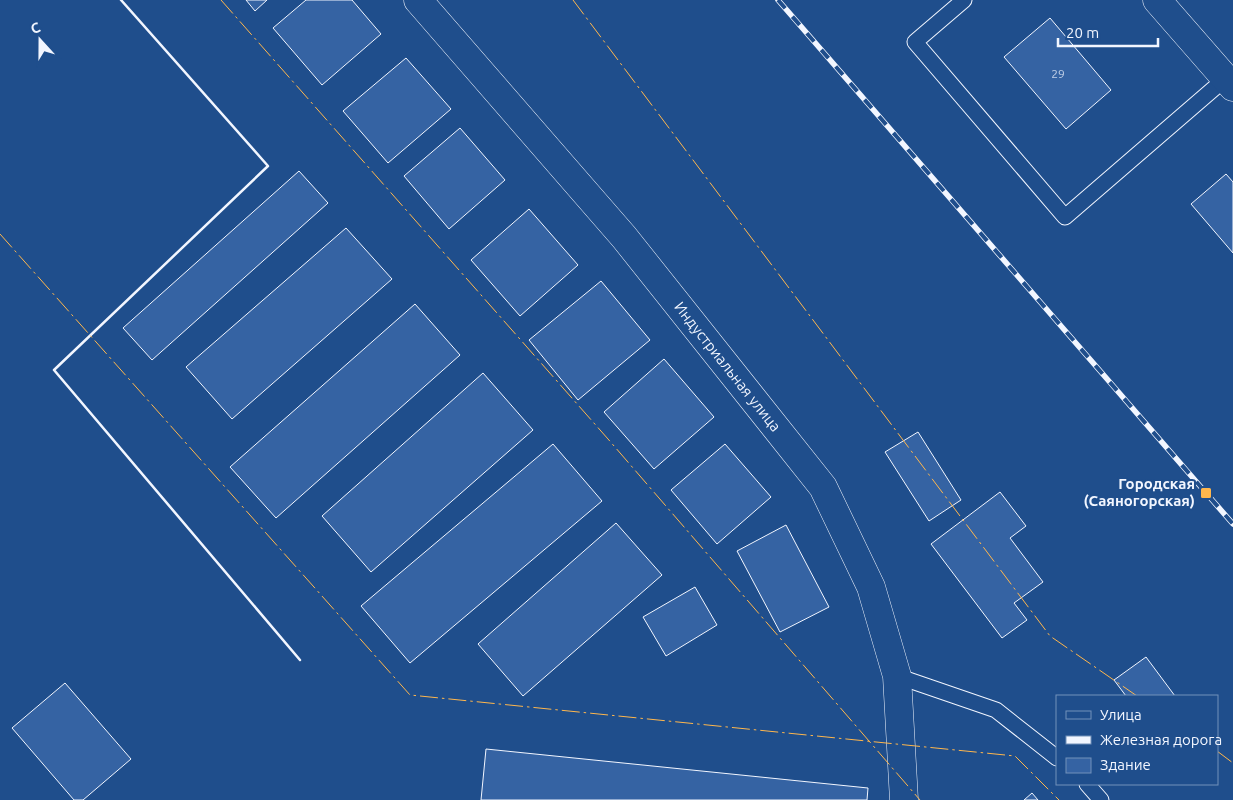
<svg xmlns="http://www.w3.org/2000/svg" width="1233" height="800" font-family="Ubuntu,sans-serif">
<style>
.building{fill:#3563a3;stroke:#f2f6ff}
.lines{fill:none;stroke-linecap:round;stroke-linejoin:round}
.lane-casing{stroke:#f2f6ff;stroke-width:17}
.secondary-casing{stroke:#f2f6ff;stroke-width:29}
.lane{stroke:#1f4e8c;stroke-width:15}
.secondary{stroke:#1f4e8c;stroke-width:28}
.rail-casing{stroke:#f2f6ff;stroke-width:5.5}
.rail{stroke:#1f4e8c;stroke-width:4;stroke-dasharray:11;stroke-linecap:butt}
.wall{stroke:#f2f6ff;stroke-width:2.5}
.power{stroke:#ffb74d;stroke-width:1;stroke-dasharray:18 4 2.5 4;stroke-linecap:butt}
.poi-dot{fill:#ffb74d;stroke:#1f4e8c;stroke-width:2}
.labels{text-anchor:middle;stroke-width:4;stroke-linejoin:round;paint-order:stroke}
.number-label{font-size:12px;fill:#c3d1e8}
.street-label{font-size:15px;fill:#f2f6ff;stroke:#1f4e8c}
.poi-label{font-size:15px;font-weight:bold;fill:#f2f6ff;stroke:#1f4e8c;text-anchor:end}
</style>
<rect width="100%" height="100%" fill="#1f4e8c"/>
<g class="building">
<polygon points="246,0 267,0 255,11"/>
<polygon points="306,0 352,0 381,34 322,85 273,28"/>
<polygon points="1050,18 1111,90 1066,129 1004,57"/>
<polygon points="406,58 451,109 388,163 343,111"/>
<polygon points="460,128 505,180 449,229 404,176"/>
<polygon points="299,171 328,203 152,360 123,328"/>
<polygon points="1226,174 1233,182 1233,253 1191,204"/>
<polygon points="529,209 578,265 520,316 471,260"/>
<polygon points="346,228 392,279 232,419 186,367"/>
<polygon points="601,281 650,340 578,400 529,340"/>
<polygon points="415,304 460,355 276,518 230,467"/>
<polygon points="664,359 714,417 654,469 604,412"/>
<polygon points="483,373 533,430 371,572 322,516"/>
<polygon points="918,432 961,500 929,521 885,452"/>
<polygon points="553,444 602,501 410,663 361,606"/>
<polygon points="725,444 771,497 717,544 671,490"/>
<polygon points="1000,492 1026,526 1010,538 1043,582 1014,603 1027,620 1002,638 931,544"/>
<polygon points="616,523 662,575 523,696 478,644"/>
<polygon points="786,525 829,607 780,632 737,551"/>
<polygon points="695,587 717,625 666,656 643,617"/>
<polygon points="1146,657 1175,696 1126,696 1114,680"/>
<polygon points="65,683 131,759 83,800 74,800 12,728"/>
<polygon points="486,749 868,788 867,800 481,800"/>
<polygon points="1032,793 1038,800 1024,800"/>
</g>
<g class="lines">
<defs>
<g id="lane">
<polyline points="964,0 915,42 1065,217 1226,78"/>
<polyline points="897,676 996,710 1057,758"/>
<polyline points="1087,784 1101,800"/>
</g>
<g id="secondary">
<path id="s1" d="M 418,0 L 624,237 L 823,487 L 871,587 L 897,676 L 904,800"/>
<polyline points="1157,0 1233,87"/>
</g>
</defs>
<use href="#lane" class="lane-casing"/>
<use href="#secondary" class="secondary-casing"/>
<use href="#lane" class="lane"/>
<use href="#secondary" class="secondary"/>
<defs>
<polyline id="rail" points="778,0 1233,524"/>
</defs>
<use href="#rail" class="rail-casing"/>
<use href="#rail" class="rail"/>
<polyline class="wall" points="121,0 268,166 54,370 300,660"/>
<g class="power">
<polyline points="221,0 608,439 920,800"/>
<polyline points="573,0 1050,636 1137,696"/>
<polyline points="0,234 410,695 1015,756 1059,800"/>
<polyline points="1217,751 1233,763"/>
</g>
</g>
<rect class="poi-dot" x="1200" y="487" width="12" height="12" rx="2.5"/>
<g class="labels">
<g class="number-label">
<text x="1058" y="78">29</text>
</g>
<g class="street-label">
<text dy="5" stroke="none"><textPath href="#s1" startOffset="480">Индустриальная улица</textPath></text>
</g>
<g class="poi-label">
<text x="1195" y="489">Городская<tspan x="1195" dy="17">(Саяногорская)</tspan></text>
</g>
</g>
<rect x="1056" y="695" width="162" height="90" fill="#1f4e8c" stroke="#7391ba"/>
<rect x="1066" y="711" width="25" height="8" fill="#1f4e8c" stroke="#7391ba"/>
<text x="1100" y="720" font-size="15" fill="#f2f6ff">Улица</text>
<rect x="1066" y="736" width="25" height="8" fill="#f2f6ff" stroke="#7391ba"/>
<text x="1100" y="745" font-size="15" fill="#f2f6ff">Железная дорога</text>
<rect x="1066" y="758" width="25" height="15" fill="#3563a3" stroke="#7391ba"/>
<text x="1100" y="770" font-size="15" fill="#f2f6ff">Здание</text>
<g transform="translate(40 40) rotate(339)" stroke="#1f4e8c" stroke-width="4" paint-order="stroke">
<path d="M0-4L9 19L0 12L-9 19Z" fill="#f2f6ff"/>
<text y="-8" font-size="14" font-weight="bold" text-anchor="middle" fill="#f2f6ff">С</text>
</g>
<path d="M1058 38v8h100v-8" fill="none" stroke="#f2f6ff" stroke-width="2.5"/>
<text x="1066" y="38" font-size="15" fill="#f2f6ff" stroke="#1f4e8c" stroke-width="4" paint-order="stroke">20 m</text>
</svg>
